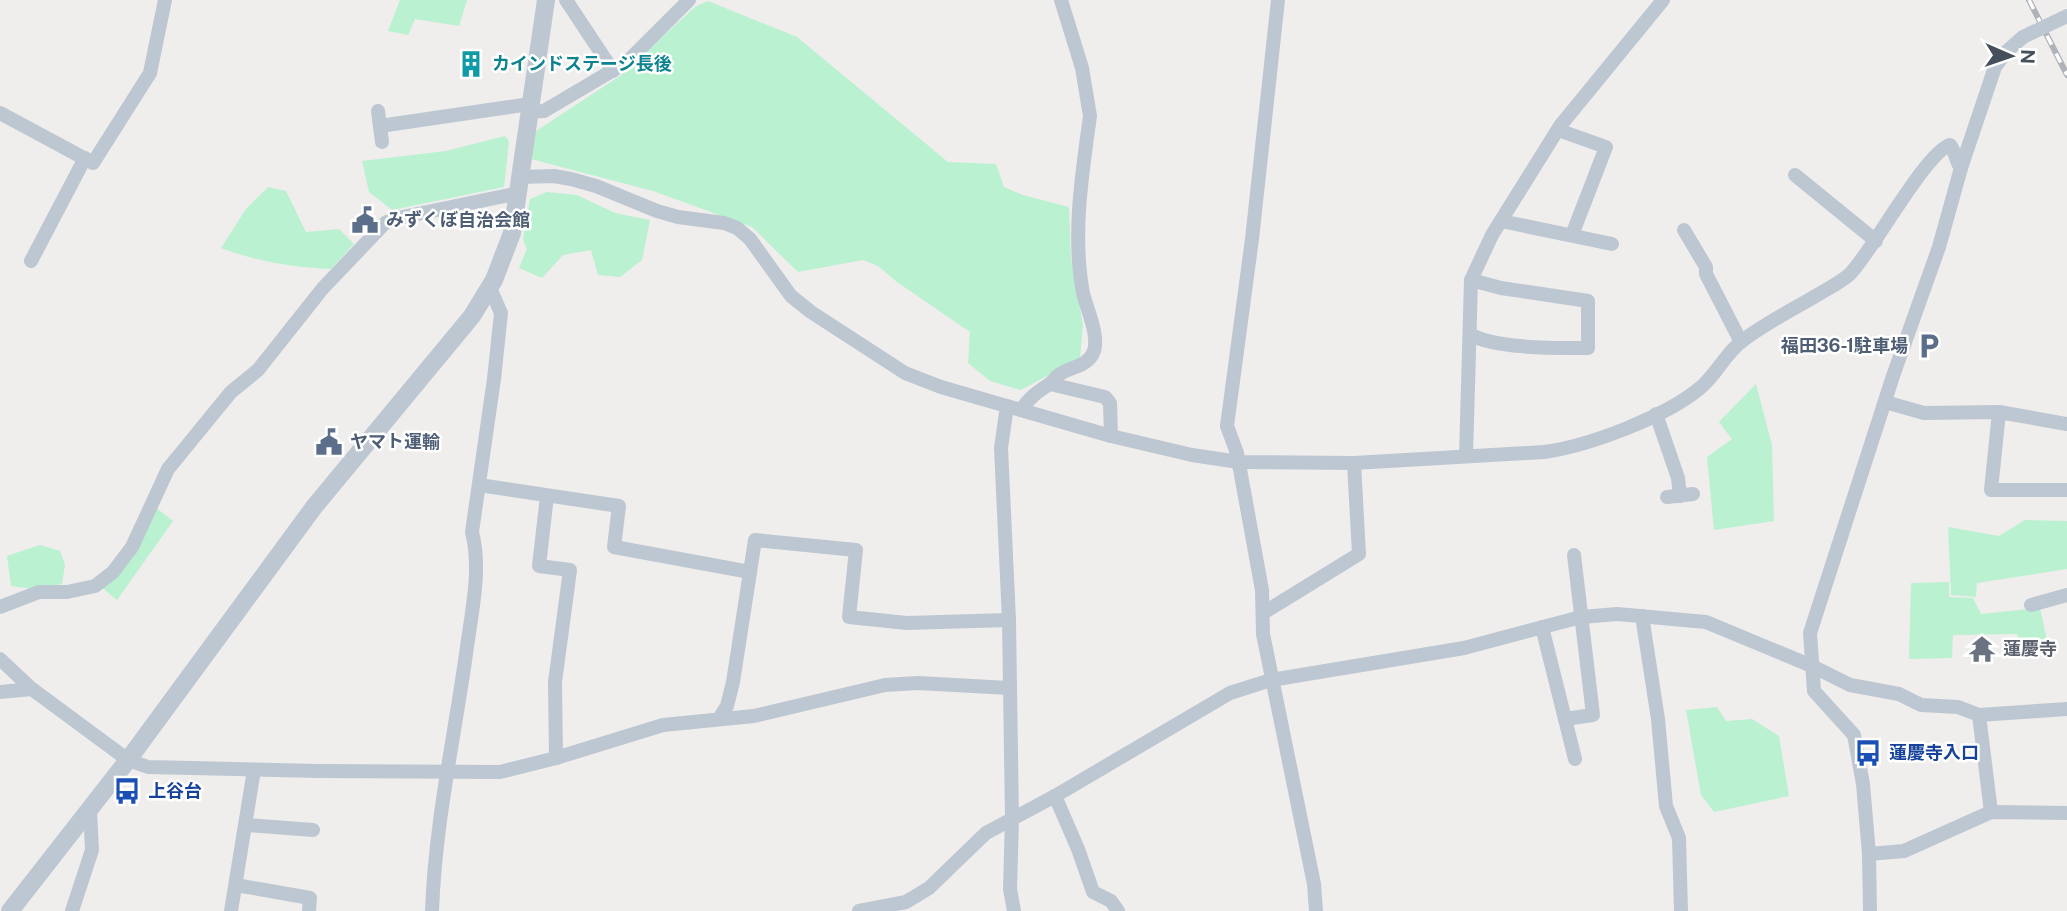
<svg xmlns="http://www.w3.org/2000/svg" width="2067" height="911" font-family="'Public Sans','Noto Sans JP',sans-serif">
<style>
.green{fill:#b9f1d1}
.lines{fill:none;stroke-linecap:round;stroke-linejoin:round}
.minor{stroke:#bdc7d1;stroke-width:14}
.tertiary{stroke:#bdc7d1;stroke-width:18}
.rail-casing{stroke:#afb2b8;stroke-width:6}
.rail{stroke:#fff;stroke-width:3.5;stroke-dasharray:10;stroke-linecap:butt}
.minor-bridge{stroke:#bdc7d1;stroke-width:14}
.labels{text-anchor:middle;stroke-width:5;stroke-linejoin:round;paint-order:stroke}
.culture-label{font-size:18px;font-weight:bold;fill:#0d838f;stroke:#fff;text-anchor:start}
.service-label{font-size:18px;font-weight:bold;fill:#4e5e75;stroke:#fff;text-anchor:start}
.worship-label{font-size:18px;font-weight:bold;fill:#5b616d;stroke:#fff;text-anchor:start}
.transit-label{font-size:18px;font-weight:bold;fill:#164399;stroke:#fff;text-anchor:start}
</style>
<rect width="100%" height="100%" fill="#f0eded"/>
<g class="green">
<polygon points="400,0 467,0 459,26 415,19 408,35 388,31"/>
<polygon points="708,1 797,37 948,162 996,164 1004,187 1023,195 1069,207 1071,257 1083,325 1080,358 1021,390 990,381 968,363 970,332 897,282 878,266 863,260 798,272 752,227 653,191 531,159 533,133 620,76 695,7"/>
<polygon points="505,136 509,141 504,187 392,210 369,192 362,161 446,151"/>
<path d="M 268,187 L 286,191 L 306,232 L 339,229 L 354,244 L 331,269 C 295,268 255,261 221,248 L 246,209 Z"/>
<polygon points="547,192 577,195 615,213 650,220 642,260 620,277 598,275 591,250 563,255 542,278 519,268 527,249 523,240 530,199"/>
<polygon points="1756,384 1772,445 1774,521 1714,530 1707,457 1732,439 1719,422"/>
<polygon points="154,506 173,521 117,600 101,587"/>
<polygon points="2025,520 2067,521 2067,569 1977,583 1976,597 1951,595 1948,527 1999,536"/>
<polygon points="40,545 60,551 65,565 62,584 33,589 11,586 7,556"/>
<polygon points="1949,582 1949,597 1973,598 1981,614 2040,608 2047,640 2021,645 2017,634 1953,635 1952,658 1909,659 1911,583"/>
<polygon points="1717,707 1726,721 1752,719 1779,736 1789,796 1714,812 1701,795 1686,710"/>
</g>
<g class="lines">
<g class="minor">
<polyline points="566,0 613,71"/>
<polyline points="1278,0 1252,239 1227,426 1237,453 1262,590 1263,634 1314,884 1316,911"/>
<polyline points="378,111 382,142"/>
<polyline points="529,112 544,111 627,62 689,0"/>
<polyline points="0,113 93,163 150,73 165,0"/>
<polyline points="380,126 530,104"/>
<polyline points="1558,130 1606,147 1572,235"/>
<polyline points="1795,175 1876,241"/>
<path d="M 520,177 L 554,176 L 571,179 L 596,186 L 657,211 L 678,217 L 724,223 L 737,228 L 750,239 L 791,296 L 811,312 L 905,373 L 941,387 L 1111,436 L 1192,455 L 1239,462 L 1354,463 L 1544,452 C 1589,446 1665,417 1700,388 C 1716,375 1725,354 1742,341 C 1765,323 1794,309 1819,294 C 1829,288 1841,282 1850,274 C 1873,250 1926,152 1950,145 C 1956,152 1955,161 1961,168"/>
<polyline points="1501,221 1612,244"/>
<polyline points="1684,230 1706,267 1706,274 1741,342"/>
<polyline points="31,261 85,158"/>
<path d="M 1470,334 C 1494,349 1558,348 1588,348 L 1588,301 L 1501,288 L 1471,280"/>
<polyline points="1050,384 1105,397 1110,403 1111,436"/>
<polyline points="1885,402 1924,413 1999,412 2067,424"/>
<polyline points="1007,406 1001,448 1009,620 1012,819 1010,889 1014,911"/>
<path d="M 1021,410 C 1029,398 1036,393 1048,385 C 1053,382 1055,377 1060,374 C 1072,366 1088,367 1094,351 C 1099,334 1087,310 1083,293 C 1072,235 1082,174 1090,116 L 1082,68 L 1061,0"/>
<polyline points="1999,412 1991,490 2067,490"/>
<polyline points="1656,414 1678,478 1680,496"/>
<polyline points="1466,456 1471,280 1492,235 1560,126 1663,0"/>
<polyline points="479,485 619,506 614,547 750,572"/>
<polyline points="547,496 539,566 570,570 555,682 556,758"/>
<polyline points="1667,497 1693,494"/>
<polyline points="2031,605 2067,595"/>
<polyline points="0,607 39,592 67,592 95,586 113,572 132,547 168,469 231,392 258,370 323,288 385,223 393,219 519,193"/>
<polyline points="1263,613 1359,554 1354,463"/>
<polyline points="1642,616 1658,719 1666,806 1679,838 1681,911"/>
<polyline points="1542,627 1575,759"/>
<polyline points="0,659 32,689 128,760 148,767 318,771 500,772 556,758 663,725 754,716 885,685 918,683 1009,688"/>
<polyline points="0,692 32,689"/>
<polyline points="1979,715 1991,812"/>
<polyline points="719,719 727,706 733,682 755,540 856,550 849,617 907,623 1009,620"/>
<polyline points="1565,719 1593,715 1574,555"/>
<polyline points="1055,796 1078,849 1093,892 1111,901 1118,911"/>
<polyline points="246,825 313,830"/>
<polyline points="1869,854 1904,851 1991,812 2067,813"/>
<polyline points="236,885 310,898 309,911"/>
<polyline points="72,911 92,850 90,811"/>
<polyline points="231,911 254,770"/>
<path d="M 432,911 C 435,825 454,739 466,654 C 471,614 482,571 472,532 L 494,379 L 501,313 L 490,288"/>
<polyline points="859,911 906,902 929,888 986,833 1055,796 1230,693 1271,680 1464,648 1581,617 1617,614 1706,622 1812,666 1850,685 1899,694 1921,705 1958,707 1979,715 2067,709"/>
<polyline points="1870,911 1869,854 1863,784 1854,735 1814,691 1810,633 1893,376 1939,247 1961,168 1995,67 2006,52 2023,37"/>
</g>
<polyline class="tertiary" points="10,911 128,760 314,507 472,316 494,280 512,233 546,0"/>
<defs>
<polyline id="rail" points="2029,0 2067,75"/>
</defs>
<use href="#rail" class="rail-casing"/>
<use href="#rail" class="rail"/>
<polyline class="minor-bridge" points="2023,37 2067,16"/>
</g>
<defs>
<symbol id="building-bare" viewBox="-9 -9 18 18"><path d="M-4-6H4V6H1V3H-1V6H-4ZM-2.5-4.3h1.7v1.8h-1.7ZM.8-4.3h1.7v1.8H.8ZM-2.5-1h1.7V.8h-1.7ZM.8-1h1.7V.8H.8Z" fill="#0f9aa8" stroke="#fff" stroke-width="2.5" paint-order="stroke"/></symbol>
<symbol id="civic-bare" viewBox="-9 -9 18 18"><path d="M-.6-6.5H3V-4.5H.6V-3L4-1V1h2V6H-6V1h2V-1L-.6-3ZM-1.2 2.5V6h2.4V2.5Z" fill="#5c6f8a" stroke="#fff" stroke-width="2.5" paint-order="stroke"/></symbol>
<symbol id="parking-bare" viewBox="-9 -9 18 18"><path d="M-3.5-5.5H1a3.5 3.5 0 0 1 0 7H-1V5.5H-3.5ZM-1-3.4V-.6H.8a1.4 1.4 0 0 0 0-2.8Z" fill="#5c6f8a" stroke="#fff" stroke-width="2.5" paint-order="stroke"/></symbol>
<symbol id="temple-bare" viewBox="-9 -9 18 18"><path d="M0-6L5-2H3V0L6.5 2.5H4V6H1.5V3h-3V6H-4V2.5H-6.5L-3 0V-2H-5Z" fill="#6b7280" stroke="#fff" stroke-width="2.5" paint-order="stroke"/></symbol>
<symbol id="bus-bare" viewBox="-9 -9 18 18"><path d="M-5-6H5V4H4V6H2V4H-2V6H-4V4H-5ZM-3.5-4V0h7V-4ZM-3.5 1.2v1.5H-2V1.2ZM2 1.2v1.5H3.5V1.2Z" fill="#1a4fb4" stroke="#fff" stroke-width="2.5" paint-order="stroke"/></symbol>
</defs>
<g fill-rule="evenodd">
<use href="#building-bare" x="452" y="45" width="38" height="38"/>
<use href="#civic-bare" x="346" y="201" width="38" height="38"/>
<use href="#parking-bare" x="1910" y="327" width="38" height="38"/>
<use href="#civic-bare" x="310" y="423" width="38" height="38"/>
<use href="#temple-bare" x="1963" y="630" width="38" height="38"/>
<use href="#bus-bare" x="1849" y="734" width="38" height="38"/>
<use href="#bus-bare" x="108" y="772" width="38" height="38"/>
</g>
<g class="labels">
<g class="culture-label">
<text x="492" y="70">カインドステージ長後</text>
</g>
<g class="service-label">
<text x="386" y="226">みずくぼ自治会館</text>
<text x="1908" y="352" text-anchor="end">福田36-1駐車場</text>
<text x="350" y="448">ヤマト運輸</text>
</g>
<g class="worship-label">
<text x="2003" y="655">蓮慶寺</text>
</g>
<g class="transit-label">
<text x="1889" y="759">蓮慶寺入口</text>
<text x="148" y="797">上谷台</text>
</g>
</g>
<g transform="translate(2011 56) rotate(92)" stroke="#ffffff" stroke-width="5" paint-order="stroke">
<path d="M0-5L12 26L0 18L-12 26Z" fill="#45505c"/>
<text y="-10" font-size="19" font-weight="bold" text-anchor="middle" fill="#45505c">N</text>
</g>
</svg>
